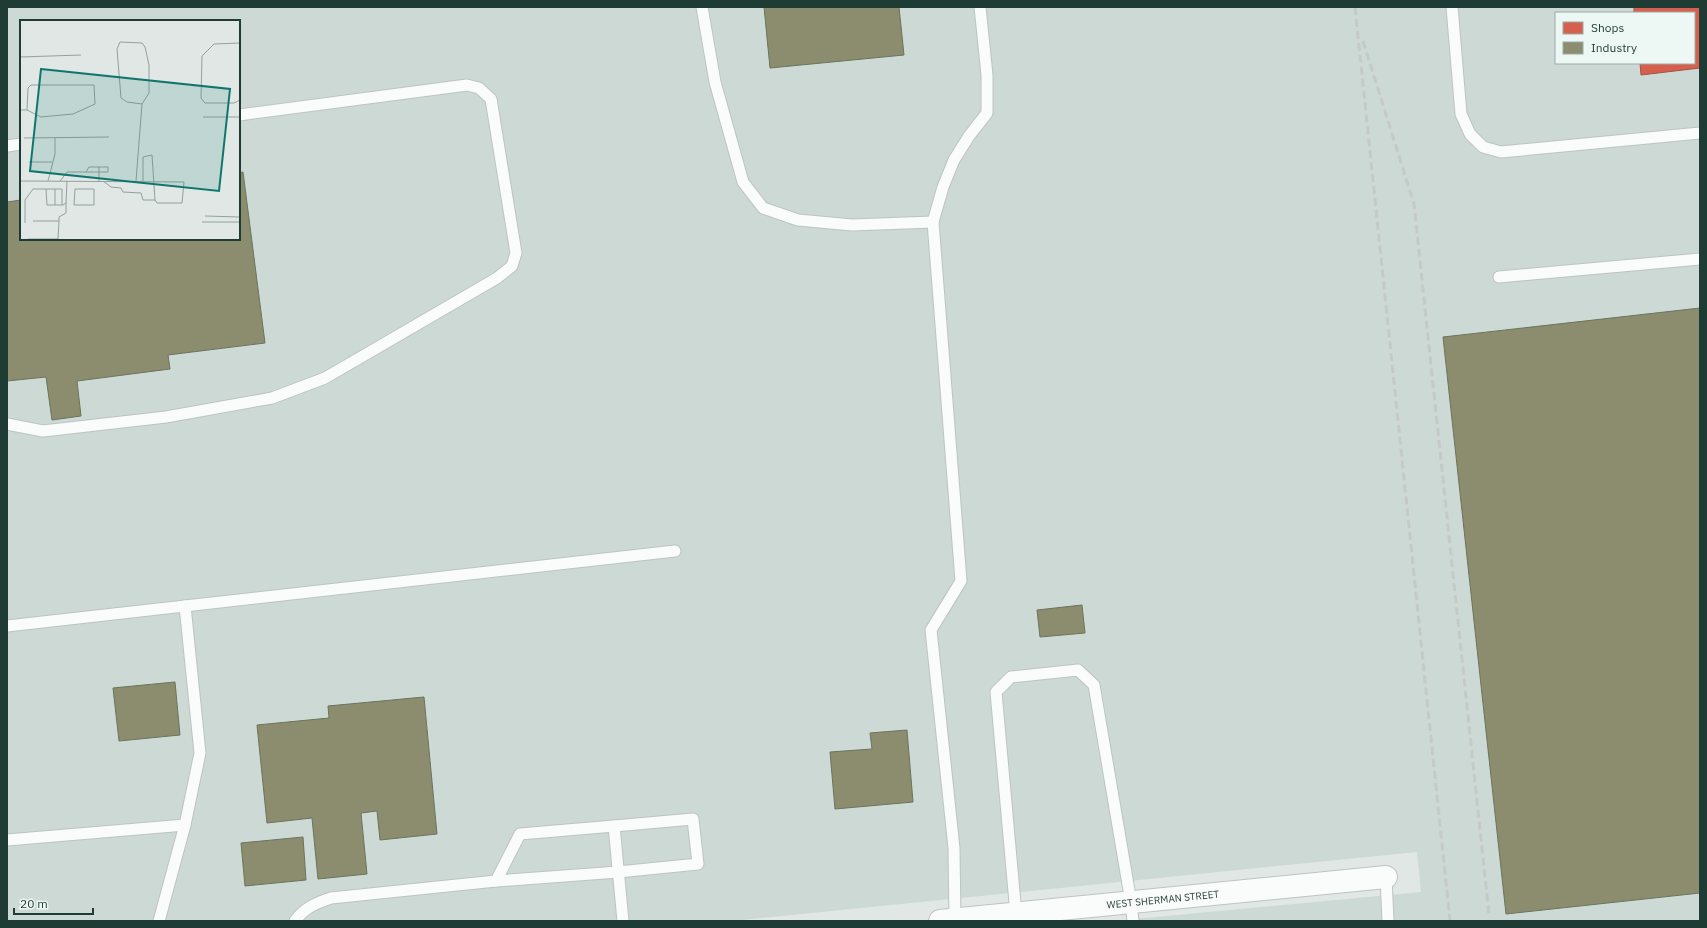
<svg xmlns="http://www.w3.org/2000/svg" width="1707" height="928" font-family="'IBM Plex Sans',sans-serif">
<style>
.built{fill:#cdd9d4;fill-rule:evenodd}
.shops{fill:#d6604d;stroke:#9f5546}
.industry{fill:#8c8c6e;stroke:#6b745d}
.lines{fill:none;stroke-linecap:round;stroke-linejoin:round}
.lane-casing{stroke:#bdc4c1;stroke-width:13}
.street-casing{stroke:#bdc4c1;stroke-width:24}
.lane{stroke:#fafbfb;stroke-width:11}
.street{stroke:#fafbfb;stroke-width:22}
.rail{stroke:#c5cac9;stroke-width:3;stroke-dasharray:8 4;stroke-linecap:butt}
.labels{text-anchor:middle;stroke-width:4;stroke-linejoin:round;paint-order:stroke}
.street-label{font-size:10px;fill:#1e3b34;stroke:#edf7f3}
.inset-road{fill:none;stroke:#92a29e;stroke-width:1}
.view{fill:#0f766e;fill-opacity:0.15;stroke:#0f766e;stroke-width:2}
.inset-edge{fill:none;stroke:#1e3b34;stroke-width:2}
</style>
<rect width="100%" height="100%" fill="#e0e7e4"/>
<path class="built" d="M 7,7 L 1700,7 L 1700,921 L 1114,921 L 1421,892 L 1417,852 L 732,921 L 7,921 ZM 1556,13 L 1694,13 L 1694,63 L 1556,63 ZM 21,21 L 239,21 L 239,239 L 21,239 Z"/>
<polygon class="shops" points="1634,7 1700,7 1700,68 1641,75 1640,63 1694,63 1694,13 1634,13"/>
<g class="industry">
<polygon points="764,7 899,7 904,55 770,68"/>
<polygon points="243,172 265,343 168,355 170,369 77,381 81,416 52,420 46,377 7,381 7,202 21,200 21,239 239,239 239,173"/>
<polygon points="1700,308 1700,893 1506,914 1443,337"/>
<polygon points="1082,605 1085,633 1040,637 1037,610"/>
<polygon points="175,682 180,735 119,741 113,688"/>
<polygon points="424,697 437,834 380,840 377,811 361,813 367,874 318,879 312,818 267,823 257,725 329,718 328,706"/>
<polygon points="907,730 913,802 835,809 830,752 872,749 870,733"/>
<polygon points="303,837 306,880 245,886 241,843"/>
</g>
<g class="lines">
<defs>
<g id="lane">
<polyline points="702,7 715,82 743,182 763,208 798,220 852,225 933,222"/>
<polyline points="1452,7 1461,114 1470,134 1483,147 1501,152 1700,133"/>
<polyline points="7,146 21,144"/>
<polyline points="1499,277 1700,259"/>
<polyline points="7,424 43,431 166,417 272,398 325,378 497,278 512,266 516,253 491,99 479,88 467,85 239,115"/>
<polyline points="7,626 675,551"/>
<polyline points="7,840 185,825"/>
<polyline points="1386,877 1388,921"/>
<polyline points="496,881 520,834 614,826 623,921"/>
<polyline points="1016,914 996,692 1011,677 1078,670 1094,685 1131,902 1133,921"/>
<polyline points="955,920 954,848 931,630 961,581 933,222 943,187 954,160 969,136 987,113 987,75 980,7"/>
<polyline points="159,921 185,825 200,753 185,606"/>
<path d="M 295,921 C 304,908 316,903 331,898 L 496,881 L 618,872 L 698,864 L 693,819 L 614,826"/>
</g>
<g id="street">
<path id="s1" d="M 940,921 L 1386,877"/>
</g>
</defs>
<use href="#lane" class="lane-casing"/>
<use href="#street" class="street-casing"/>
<use href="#lane" class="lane"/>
<use href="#street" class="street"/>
<g class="rail">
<polyline points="1355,7 1450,921"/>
<polyline points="1363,41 1414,204 1489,915"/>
</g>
</g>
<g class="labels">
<g class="street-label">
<text dy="4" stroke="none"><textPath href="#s1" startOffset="224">WEST SHERMAN STREET</textPath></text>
</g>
</g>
<g transform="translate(20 20)">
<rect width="220" height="220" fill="#e0e7e4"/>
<path class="inset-road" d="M 220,23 L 194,24 L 182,36 L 181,78 L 185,83 L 214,83 L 220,80M 0,37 L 61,35M 0,90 L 7,90 L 21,97 L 53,94 L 75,84 L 74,65 L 11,65 L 8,68 L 7,90M 183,97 L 220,97M 4,118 L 89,117M 9,142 L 32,142M 66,152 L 69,147 L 79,147 L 79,161M 0,161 L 164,162 L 162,183 L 137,183 L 135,180M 28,161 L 35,134 L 35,118M 40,161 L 47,152 L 88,152 L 88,147 L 79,147M 83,161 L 91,167 L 101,168 L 103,172 L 121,173 L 123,180 L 135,180 L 132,135 L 123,137 L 123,161M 116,161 L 122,84 L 129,73 L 129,45 L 125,27 L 122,23 L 100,22 L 97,29 L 101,78 L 107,82 L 122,84M 26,169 L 42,169 L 42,185M 35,169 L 35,185M 55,169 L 74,169 L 74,185 L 54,185 ZM 185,196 L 220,197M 13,201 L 39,201 L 39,197 L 46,193 L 46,183M 182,202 L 220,202M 5,203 L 5,180 L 13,169 L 26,169 L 27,185 L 43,185 L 46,183 L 47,161M 8,219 L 38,219 L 39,201"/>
<path class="view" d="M 21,49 L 210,69 L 199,171 L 10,151 Z"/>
<rect width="220" height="220" class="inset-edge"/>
</g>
<rect width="1707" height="928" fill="none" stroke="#1e3b34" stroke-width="16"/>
<rect x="1555" y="12" width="140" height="52" fill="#edf7f3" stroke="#9aaca7"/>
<rect x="1563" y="22" width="20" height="12" fill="#d6604d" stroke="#9aaca7"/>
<text x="1591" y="32" font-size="12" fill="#1e3b34">Shops</text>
<rect x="1563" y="42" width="20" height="12" fill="#8c8c6e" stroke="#9aaca7"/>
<text x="1591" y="52" font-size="12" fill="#1e3b34">Industry</text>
<path d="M14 908v6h79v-6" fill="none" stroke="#1e3b34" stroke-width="2"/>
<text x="20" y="908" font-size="12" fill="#1e3b34" stroke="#edf7f3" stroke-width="3" paint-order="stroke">20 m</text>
</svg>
